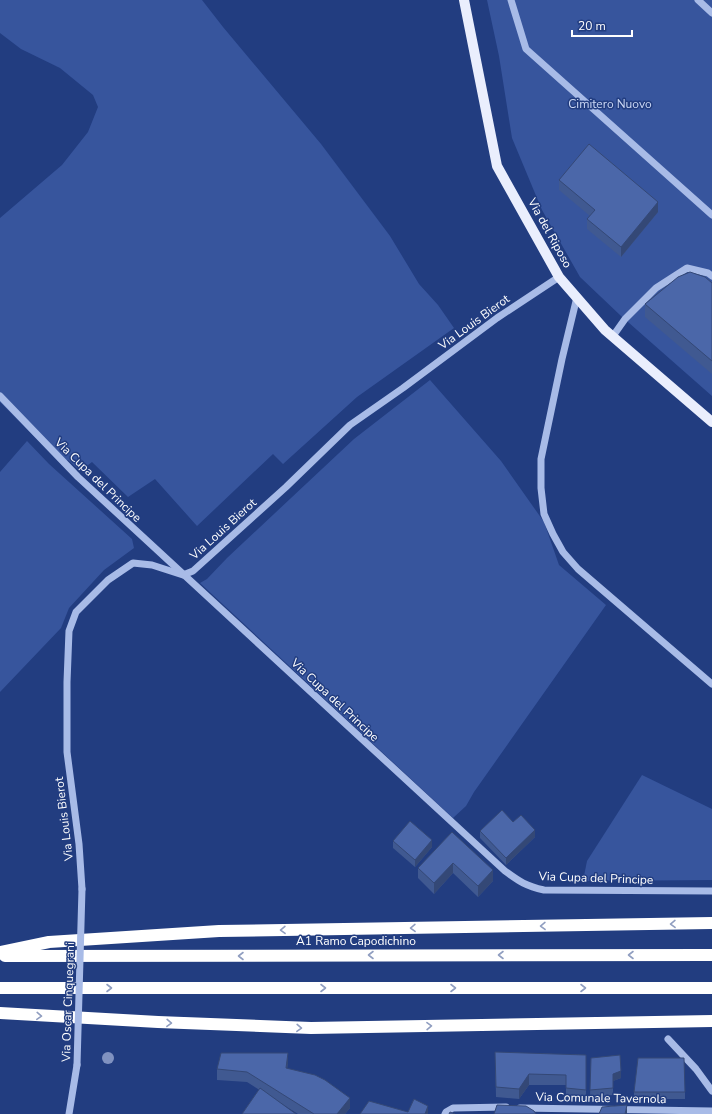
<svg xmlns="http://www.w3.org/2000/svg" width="712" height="1114" font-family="'Nunito Sans',sans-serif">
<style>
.green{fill:#37559d}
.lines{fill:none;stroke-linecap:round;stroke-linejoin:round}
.minor{stroke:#a8bbe7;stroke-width:7}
.major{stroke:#eaeefd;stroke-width:10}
.highway{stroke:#fff;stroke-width:12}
.minor-bridge{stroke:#a8bbe7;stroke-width:7}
.tree{fill:#8092c0}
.wall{fill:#405991}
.shaded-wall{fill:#344876}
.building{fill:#4b67a9;stroke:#344876}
.oneway{stroke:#909ec0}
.labels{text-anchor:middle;stroke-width:3;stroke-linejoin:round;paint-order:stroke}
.park-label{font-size:12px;fill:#ccd8f5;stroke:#223d80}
.street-label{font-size:12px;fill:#fff;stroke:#223d80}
</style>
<rect width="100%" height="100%" fill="#223d80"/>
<g class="green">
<polygon points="0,0 202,0 223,27 321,144 390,236 419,284 438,305 454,328 357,397 283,464 273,454 197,526 155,479 128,497 92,462 80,471 68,460 62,464 0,402 0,218 62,165 88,132 98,107 93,95 60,68 21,49 0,33"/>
<polygon points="487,0 712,0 712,396 620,315 580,277 542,210 512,138 499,56"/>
<polygon points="430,380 501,461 544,522 559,565 606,605 474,792 466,806 453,818 200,583 207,579 227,558 354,439"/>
<polygon points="27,441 49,464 132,539 134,548 104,570 69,608 61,628 0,692 0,472"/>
<polygon points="642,775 712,809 712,880 583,881 587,861"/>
</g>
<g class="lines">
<g class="minor">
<polyline points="511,0 526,49 712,215"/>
<polyline points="698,0 712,13"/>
<polyline points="577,297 562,359 541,459 541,488 544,514 553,534 563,552 578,569 712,684"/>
<polyline points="613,336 625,319 656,288 687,268 708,273 712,276"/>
<path d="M 0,396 L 78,477 L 505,871 C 520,882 526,886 544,890 L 712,891"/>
<polyline points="82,889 79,844 67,752 67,682 69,631 76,612 108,580 133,563 152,565 183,575 193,571 286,487 350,425 403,388 497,318 559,277"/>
<polyline points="668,1039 696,1069 712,1091"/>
<polyline points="520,1108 712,1111"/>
<polyline points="69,1114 77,1065"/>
<polyline points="445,1114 446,1112 453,1108 506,1107"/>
</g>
<polyline class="major" points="464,0 497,166 559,277 605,330 712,422"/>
<g class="highway">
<polyline points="0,952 49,942 219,931 712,923"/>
<polyline points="5,956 712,955"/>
<polyline points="0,988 712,988"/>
<polyline points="0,1013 158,1022 311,1028 712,1021"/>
</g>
<polyline class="minor-bridge" points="77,1065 82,889"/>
</g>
<circle class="tree" cx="108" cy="1058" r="6"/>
<g class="wall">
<polygon points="559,180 658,212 621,257 587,229 587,219 590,216 559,190"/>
<polygon points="712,283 712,374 645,317 645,304"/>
<polygon points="513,822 535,837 506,865 480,838 480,831"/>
<polygon points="452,832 493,881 478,897 453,873 434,894 418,878 418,868"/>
<polygon points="393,841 432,847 415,867 393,848"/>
<polygon points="495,1052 586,1055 586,1100 566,1098 566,1085 529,1085 519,1099 496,1097"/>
<polygon points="591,1058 621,1078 613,1081 613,1095 590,1097"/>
<polygon points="288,1063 287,1069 350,1108 345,1114 298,1114 247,1082 217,1080 217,1069"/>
<rect x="634" y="1092" width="51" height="7"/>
</g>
<g class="shaded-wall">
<polygon points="658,202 658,212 621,257 621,247"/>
<polygon points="535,830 535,837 506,865 506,858"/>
<polygon points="432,840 432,847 415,867 415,860"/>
<polygon points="453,863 453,873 434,894 434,883"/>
<polygon points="493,870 493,881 478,897 478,886"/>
<polygon points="288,1053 288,1063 286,1079 286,1068"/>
<polygon points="621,1071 621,1078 613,1081 613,1095 613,1074"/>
<polygon points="529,1074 529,1085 519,1099 519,1089"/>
<polygon points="350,1098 350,1108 345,1114 337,1114"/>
<polygon points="627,1105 627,1114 625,1114"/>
<polygon points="428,1106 428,1114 425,1114"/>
</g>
<g class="building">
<polygon points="589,144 658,202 621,247 587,219 595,210 559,180"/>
<polygon points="690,272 705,277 712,283 712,361 645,304 678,277"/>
<polygon points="502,810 513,822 521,815 535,830 506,858 480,831"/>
<polygon points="410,821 432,840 415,860 393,841"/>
<polygon points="452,832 493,870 478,886 453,863 434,883 418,868"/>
<polygon points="495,1052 586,1055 586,1090 566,1088 566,1075 529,1074 519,1089 496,1087"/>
<polygon points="221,1053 288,1053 286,1068 315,1075 325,1080 350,1098 337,1114 314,1114 247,1072 217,1069"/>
<polygon points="620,1055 621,1071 613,1074 613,1088 590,1090 591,1058"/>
<polygon points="638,1058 684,1058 685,1092 634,1092"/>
<polygon points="260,1088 296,1114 242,1114"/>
<polygon points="414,1099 428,1106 425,1114 360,1114 369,1101 408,1112"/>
<polygon points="497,1105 526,1106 534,1111 536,1114 494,1114"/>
<polygon points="627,1105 625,1114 599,1114 602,1107"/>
<polygon points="450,1112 455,1114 449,1114"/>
</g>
<defs><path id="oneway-chevron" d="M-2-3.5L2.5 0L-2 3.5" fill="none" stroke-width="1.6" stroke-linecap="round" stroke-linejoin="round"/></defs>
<g class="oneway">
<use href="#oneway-chevron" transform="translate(673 924) rotate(179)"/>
<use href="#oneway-chevron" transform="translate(543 926) rotate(179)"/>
<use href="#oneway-chevron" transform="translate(413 928) rotate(179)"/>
<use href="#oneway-chevron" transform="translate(283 930) rotate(179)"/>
<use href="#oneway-chevron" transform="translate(371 955) rotate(180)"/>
<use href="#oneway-chevron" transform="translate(501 955) rotate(180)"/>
<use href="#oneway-chevron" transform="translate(631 955) rotate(180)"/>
<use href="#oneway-chevron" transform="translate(241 956) rotate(180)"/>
<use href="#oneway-chevron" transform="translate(109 988)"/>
<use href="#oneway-chevron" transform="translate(323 988)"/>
<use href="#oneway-chevron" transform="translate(453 988)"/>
<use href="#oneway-chevron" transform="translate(583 988)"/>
<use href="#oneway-chevron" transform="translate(39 1016) rotate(3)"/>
<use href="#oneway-chevron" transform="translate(169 1023) rotate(2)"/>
<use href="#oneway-chevron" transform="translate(429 1026) rotate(-1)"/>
<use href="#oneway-chevron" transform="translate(299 1028) rotate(2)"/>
</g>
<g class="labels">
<g class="park-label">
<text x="610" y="108">Cimitero Nuovo</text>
</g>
<g class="street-label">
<text transform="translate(550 233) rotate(61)" y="4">Via del Riposo</text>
<text transform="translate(474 322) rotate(-36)" y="4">Via Louis Bierot</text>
<text transform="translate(98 480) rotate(44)" y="4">Via Cupa del Principe</text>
<text transform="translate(223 529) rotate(-42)" y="4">Via Louis Bierot</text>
<text transform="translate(335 700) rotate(43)" y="4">Via Cupa del Principe</text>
<text transform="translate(64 819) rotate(-97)" y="4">Via Louis Bierot</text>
<text transform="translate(596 878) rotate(2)" y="4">Via Cupa del Principe</text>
<text x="356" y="945">A1 Ramo Capodichino</text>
<text transform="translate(68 1002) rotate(-88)" y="4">Via Oscar Cinquegrani</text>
<text transform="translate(601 1098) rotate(1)" y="4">Via Comunale Tavernola</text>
</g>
</g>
<path d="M572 30v6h60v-6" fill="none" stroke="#ffffff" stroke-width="2"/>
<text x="578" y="30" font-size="12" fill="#ffffff" stroke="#223d80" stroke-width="3" paint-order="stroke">20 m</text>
</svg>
